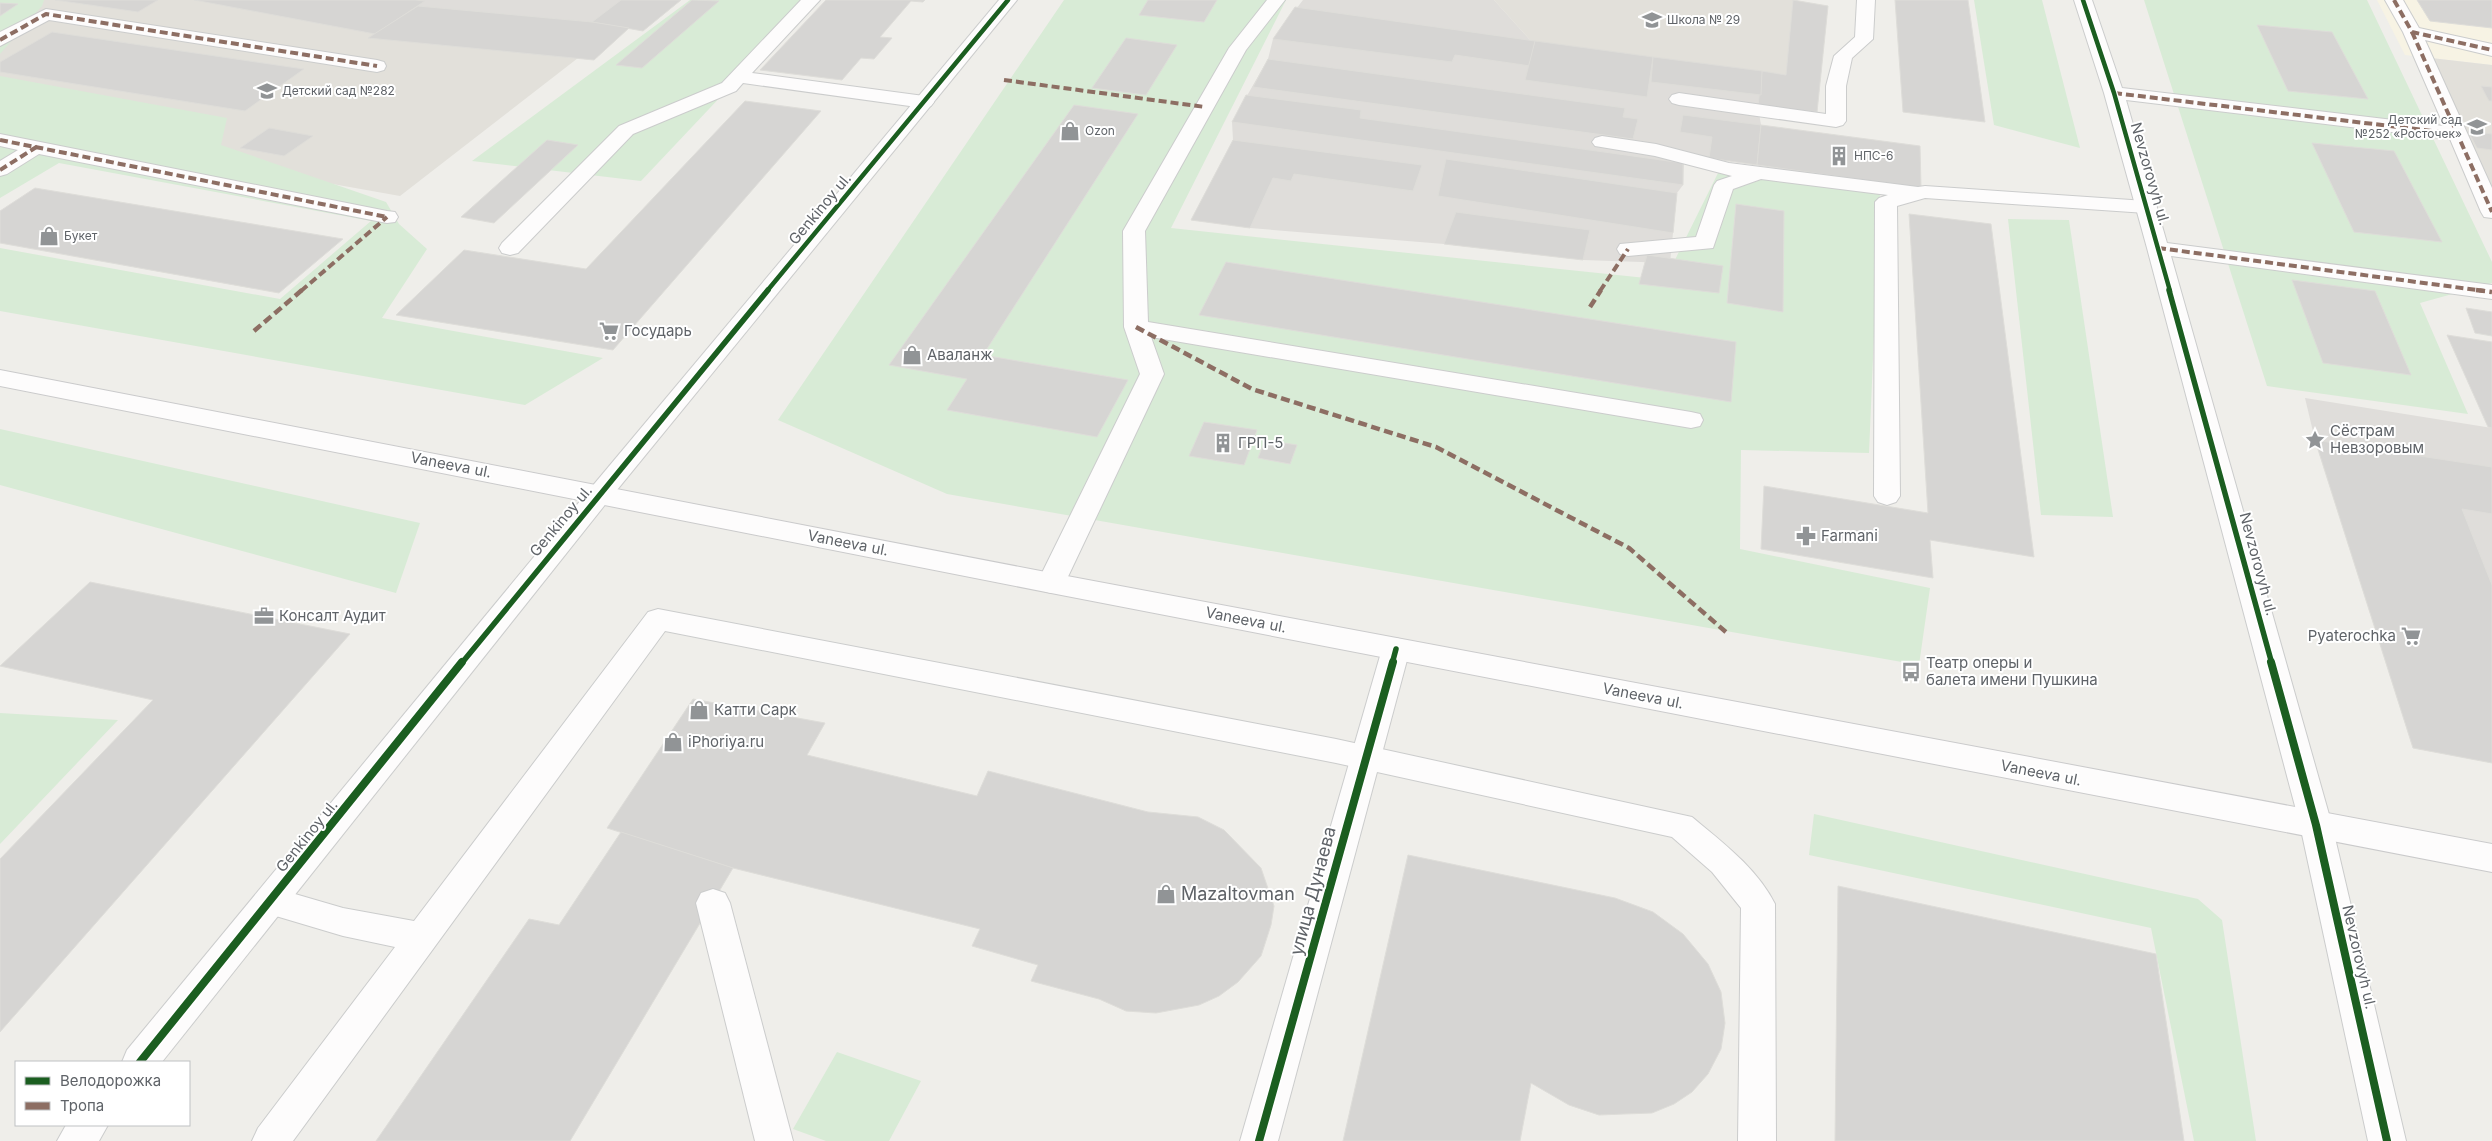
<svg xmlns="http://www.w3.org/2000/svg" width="2492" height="1141" font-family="Inter,sans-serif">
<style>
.commercial{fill:#f7f3e4}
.industrial{fill:#dfddda}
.education{fill:#e2e0da}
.green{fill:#d8ebd6}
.building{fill:#d6d5d3;stroke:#deddd9}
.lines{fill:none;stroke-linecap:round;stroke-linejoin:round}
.service-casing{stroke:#cbcccc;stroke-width:2}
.minor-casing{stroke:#cbcccc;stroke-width:2}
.tertiary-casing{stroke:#cbcccc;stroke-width:2}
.secondary-casing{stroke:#cacacb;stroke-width:2}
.service{fill:#fdfcfc;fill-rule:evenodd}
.minor{fill:#fdfcfc;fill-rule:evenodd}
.tertiary{fill:#fdfcfc;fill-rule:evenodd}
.secondary{fill:#fdfcfc;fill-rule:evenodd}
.quiet-far1{stroke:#8d6e63;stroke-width:4;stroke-dasharray:8 4;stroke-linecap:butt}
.quiet{stroke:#8d6e63;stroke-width:4.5;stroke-dasharray:9 4.5;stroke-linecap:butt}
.cycleway-far2-casing{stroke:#fff;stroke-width:7}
.cycleway-far1-casing{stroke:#fff;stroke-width:9}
.cycleway-casing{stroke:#fff;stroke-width:11}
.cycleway-far2{stroke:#1b5e20;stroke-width:4.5}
.cycleway-far1{stroke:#1b5e20;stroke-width:5.5}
.cycleway{stroke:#1b5e20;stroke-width:8}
.labels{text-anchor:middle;stroke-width:4;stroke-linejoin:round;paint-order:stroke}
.far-poi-label{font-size:12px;fill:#5f6368;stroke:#fff;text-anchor:start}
.street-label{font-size:15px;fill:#5f6368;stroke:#fff}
.poi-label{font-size:15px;fill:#5f6368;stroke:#fff;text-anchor:start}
.near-street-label{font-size:18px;fill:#5f6368;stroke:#fff}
.near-poi-label{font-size:18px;fill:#5f6368;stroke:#fff;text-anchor:start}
</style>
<rect width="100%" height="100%" fill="#efeeea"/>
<polygon class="commercial" points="2377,0 2492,0 2492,65 2405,55"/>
<g class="industrial">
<polygon points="194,0 681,0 643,31 629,28 594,60 368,38"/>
<polygon points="1303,0 1494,0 1531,41 1786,75 1793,0 1828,6 1817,112 1758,107 1761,125 1757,165 1709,158 1684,164 1683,185 1677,193 1670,263 1583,260 1444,244 1250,228 1191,220 1233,140 1232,122 1268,59 1273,39"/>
<polygon points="2305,398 2492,428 2492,763 2413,748 2315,440"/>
</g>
<g class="education">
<polygon points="35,0 194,0 375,34 578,58 400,196 0,125 0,21"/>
<polygon points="1494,0 1793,0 1786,75 1531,41"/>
<polygon points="2431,58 2492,65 2492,189"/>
</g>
<g class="green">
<polygon points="0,0 44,0 42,6 0,54"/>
<polygon points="690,0 812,0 641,181 472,161"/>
<polygon points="1064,0 1286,0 1171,228 1665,280 1718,173 1880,193 1869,453 1741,450 1740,549 1930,588 1919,665 947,494 778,420"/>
<polygon points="1974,0 2042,0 2080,148 1994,125"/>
<polygon points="2144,0 2367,0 2492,262 2492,283 2420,303 2468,414 2267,386"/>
<polygon points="0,76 227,118 221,145 386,202 399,224 427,249 382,318 603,358 525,405 0,311 0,248 280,299 371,221 59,163 0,198"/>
<polygon points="2008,219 2069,220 2113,517 2041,515"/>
<polygon points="0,429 420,523 396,593 0,485"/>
<polygon points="0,713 118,720 0,844"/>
<polygon points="1814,814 2198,899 2222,920 2256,1141 2194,1141 2151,928 1809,855"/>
<polygon points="837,1052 921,1081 889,1141 826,1141 793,1129"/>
</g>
<g class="building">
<polygon points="55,0 158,0 138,12"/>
<polygon points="194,0 415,0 425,1 375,34"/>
<polygon points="621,0 681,0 643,31 592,22"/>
<polygon points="692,0 719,1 642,68 616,65"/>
<polygon points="826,0 925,0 923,2 911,1 880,37 892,38 874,59 861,58 842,80 760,70"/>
<polygon points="1148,0 1217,0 1204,22 1139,15"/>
<polygon points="1793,0 1828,6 1817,112 1758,106 1762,71 1786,75"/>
<polygon points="1895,0 1968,0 1985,122 1903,112"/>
<polygon points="2417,0 2492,0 2492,28 2430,21"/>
<polygon points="0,3 18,4 0,16"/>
<polygon points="418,6 592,22 629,28 594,60 368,38"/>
<polygon points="1295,7 1535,41 1530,66 1455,55 1452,62 1273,39"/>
<polygon points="2257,25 2332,32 2368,99 2288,91"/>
<polygon points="52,32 304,69 245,111 0,72 0,62"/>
<polygon points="1126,38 1177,45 1146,95 1092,88"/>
<polygon points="1535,41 1653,57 1647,97 1525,80"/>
<polygon points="1653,57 1762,71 1761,95 1651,82"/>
<polygon points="1268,59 1625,108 1623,117 1638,119 1633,139 1253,87"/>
<polygon points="2481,86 2492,87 2492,101 2489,101"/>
<polygon points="1246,95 1361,110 1360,118 1683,163 1683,185 1232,122"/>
<polygon points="745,101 821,111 613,350 396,315 464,250 586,269"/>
<polygon points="1074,105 1138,114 983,355 1128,380 1097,437 947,410 967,379 889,365"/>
<polygon points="1683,115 1761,125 1757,165 1709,158 1712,137 1680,132"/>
<polygon points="1761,125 1920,146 1921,188 1757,165"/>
<polygon points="269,128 313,136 284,156 240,148"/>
<polygon points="2468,131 2492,134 2492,150 2477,148"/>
<polygon points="547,140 578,145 494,223 461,217"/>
<polygon points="1233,140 1422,165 1413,191 1294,174 1291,181 1273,178 1250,228 1191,220"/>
<polygon points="2312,143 2394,151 2442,242 2354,232"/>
<polygon points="1446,159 1677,193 1673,233 1438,196"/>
<polygon points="35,188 343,239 279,293 0,243 0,211"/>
<polygon points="1736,204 1784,211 1783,312 1727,303"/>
<polygon points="1456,212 1590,230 1583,260 1444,244"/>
<polygon points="1909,214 1991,224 2034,557 1930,540 1933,578 1761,549 1764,486 1928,513"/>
<polygon points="1647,255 1723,266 1719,293 1639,284"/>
<polygon points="1226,262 1736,342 1731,402 1199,315"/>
<polygon points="2292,280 2375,291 2411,375 2323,363"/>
<polygon points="2466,308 2492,312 2492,336 2475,333"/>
<polygon points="2447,335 2492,342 2492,428 2488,427"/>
<polygon points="1204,422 1257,430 1244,465 1189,456"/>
<polygon points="1265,440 1297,445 1290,464 1258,458"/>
<polygon points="2315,440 2492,467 2492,514 2462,509 2492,585 2492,763 2413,748"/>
<polygon points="90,582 350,634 0,1032 0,859 153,700 0,666"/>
<polygon points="693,699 825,723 807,755 977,796 988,771 1148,812 1198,817 1224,830 1261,868 1274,906 1271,925 1261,956 1238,982 1219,996 1199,1005 1156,1013 1126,1011 1099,999 1031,981 1038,965 972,946 980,929 733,868 607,828"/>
<polygon points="621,832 733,868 570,1141 376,1141 529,919 559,925"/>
<polygon points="1408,855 1615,898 1653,912 1683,934 1708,964 1721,992 1725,1023 1721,1049 1708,1074 1692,1092 1674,1104 1652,1113 1624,1114 1599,1115 1569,1105 1531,1083 1520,1141 1343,1141"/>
<polygon points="1838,886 2156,954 2184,1141 1835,1141"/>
</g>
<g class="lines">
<defs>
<g id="service">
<polygon points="801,0 820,0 752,73 924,96 931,98 934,102 931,106 924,108 743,83 736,91 633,134 518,253 510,255 502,253 499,248 502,243 619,126 722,83"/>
<polygon points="1267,0 1285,0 1246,50 1145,231 1148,322 1691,412 1700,414 1703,420 1700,426 1691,428 1151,337 1164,374 1065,583 1061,590 1051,593 1041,590 1037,583 1140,374 1124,327 1123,231 1229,48"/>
<polygon points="1857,0 1875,0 1873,39 1852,58 1846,86 1846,121 1843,125 1836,127 1679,105 1672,103 1669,99 1672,95 1679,93 1826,114 1826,86 1834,56 1855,37"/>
<polygon points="1602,136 1656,144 1729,163 1918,187 1925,186 2146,201 2154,202 2157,207 2154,212 2146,213 1925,198 1897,206 1900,496 1896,502 1887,505 1878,502 1874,496 1875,202 1879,198 1888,195 1761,179 1733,189 1713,248 1628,256 1620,254 1617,249 1620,244 1696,237 1714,185 1717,181 1732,176 1655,156 1595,146 1592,142 1595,138"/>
<path d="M 658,609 L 1336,739 L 1692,817 C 1722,842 1757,868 1775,904 L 1776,1141 L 1738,1141 L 1741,908 L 1712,872 L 1672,837 L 1336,763 L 665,631 L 293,1141 L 252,1141 L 258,1128 L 395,947 L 343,936 L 259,911 L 254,901 L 259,891 L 271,887 L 343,908 L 414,921 L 648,612 Z"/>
<polygon points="713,889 725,893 730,903 793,1141 755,1141 696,903 701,893"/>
</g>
<g id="minor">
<polygon points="2074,0 2092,0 2122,88 2444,126 2403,32 2385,0 2403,0 2419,28 2492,44 2492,56 2425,40 2492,188 2492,218 2484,217 2481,212 2450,139 2126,100 2167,243 2492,285 2492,299 2171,256 2332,825 2406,1141 2368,1141 2300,825 2147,248 2104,93"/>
<polygon points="46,9 377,60 384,62 386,66 384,70 377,72 49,20 0,46 0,32"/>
<polygon points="0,134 387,211 395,212 398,217 395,222 387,223 39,154 7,174 0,176 0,161 18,150 0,146"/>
<polygon points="599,486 608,489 612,495 608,501 162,1062 122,1062 127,1050 590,489"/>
<polygon points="1396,638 1406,641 1410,649 1278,1141 1240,1141 1382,649 1386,641"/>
<polygon points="66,1125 108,1125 99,1141 57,1141"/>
</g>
<polygon id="tertiary" points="999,0 1017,0 608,501 599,504 590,501 586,495 590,489"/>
<polygon id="secondary" points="0,370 1051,573 2492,844 2492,872 1051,593 0,386"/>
</defs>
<use href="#service" class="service-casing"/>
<use href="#minor" class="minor-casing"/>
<use href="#tertiary" class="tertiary-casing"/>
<use href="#secondary" class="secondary-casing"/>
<use href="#service" class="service"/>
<use href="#minor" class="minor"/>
<use href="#tertiary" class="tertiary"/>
<use href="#secondary" class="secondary"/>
<g class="quiet-far1">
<polyline points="2394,0 2412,32 2492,50"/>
<polyline points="2412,32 2492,212"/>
<polyline points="0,40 46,14 377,66"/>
<polyline points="1004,80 1205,107"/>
<polyline points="2114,93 2457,134"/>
<polyline points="0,140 387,217"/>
<polyline points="0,170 38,146"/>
<polyline points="2158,248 2485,291"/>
<polyline points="301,291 387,217"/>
<polyline points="1600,291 1628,249"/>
</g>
<g class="quiet">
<polyline points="2476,290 2492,292"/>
<polyline points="1590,307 1601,290"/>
<polyline points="1136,327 1252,389 1436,447 1629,548 1727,633"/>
<polyline points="254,331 302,290"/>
</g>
<defs>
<g id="cycleway-far2">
<polyline points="2083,0 2114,93 2170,291"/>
<polyline points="767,291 1008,0"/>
</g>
<g id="cycleway-far1">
<polyline points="2169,290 2272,664"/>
<polyline points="461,664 768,290"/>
<polyline points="1392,664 1396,649"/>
</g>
<g id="cycleway">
<polyline points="2271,662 2316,825 2387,1141"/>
<polyline points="140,1062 462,662"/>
<polyline points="1259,1141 1393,662"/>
</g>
</defs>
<use href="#cycleway-far2" class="cycleway-far2-casing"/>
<use href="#cycleway-far1" class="cycleway-far1-casing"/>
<use href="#cycleway" class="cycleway-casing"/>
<use href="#cycleway-far2" class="cycleway-far2"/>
<use href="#cycleway-far1" class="cycleway-far1"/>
<use href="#cycleway" class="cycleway"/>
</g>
<defs>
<symbol id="school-bare" viewBox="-9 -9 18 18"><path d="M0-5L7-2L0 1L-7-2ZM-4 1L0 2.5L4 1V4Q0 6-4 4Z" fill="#919496" stroke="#fff" stroke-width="2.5" paint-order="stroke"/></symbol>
<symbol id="shop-bare" viewBox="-9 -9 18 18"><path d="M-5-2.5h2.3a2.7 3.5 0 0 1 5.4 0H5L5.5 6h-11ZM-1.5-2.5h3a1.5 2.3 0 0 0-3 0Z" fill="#919496" stroke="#fff" stroke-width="2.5" paint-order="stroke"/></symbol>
<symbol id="building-bare" viewBox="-9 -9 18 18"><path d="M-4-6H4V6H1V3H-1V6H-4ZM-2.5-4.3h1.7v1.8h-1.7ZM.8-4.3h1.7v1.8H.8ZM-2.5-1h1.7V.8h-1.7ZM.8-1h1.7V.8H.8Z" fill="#919496" stroke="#fff" stroke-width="2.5" paint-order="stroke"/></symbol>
<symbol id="supermarket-bare" viewBox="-9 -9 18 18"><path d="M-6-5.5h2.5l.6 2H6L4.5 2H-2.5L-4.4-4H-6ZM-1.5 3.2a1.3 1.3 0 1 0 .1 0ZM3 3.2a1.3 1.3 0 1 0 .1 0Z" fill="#919496" stroke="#fff" stroke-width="2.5" paint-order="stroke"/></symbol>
<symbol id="sight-bare" viewBox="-9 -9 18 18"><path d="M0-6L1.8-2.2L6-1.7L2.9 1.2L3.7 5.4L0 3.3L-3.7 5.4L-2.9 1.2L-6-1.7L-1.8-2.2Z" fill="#919496" stroke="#fff" stroke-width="2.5" paint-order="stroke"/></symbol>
<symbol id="pharmacy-bare" viewBox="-9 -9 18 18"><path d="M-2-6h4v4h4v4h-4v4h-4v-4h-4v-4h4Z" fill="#919496" stroke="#fff" stroke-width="2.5" paint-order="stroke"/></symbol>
<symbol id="office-bare" viewBox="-9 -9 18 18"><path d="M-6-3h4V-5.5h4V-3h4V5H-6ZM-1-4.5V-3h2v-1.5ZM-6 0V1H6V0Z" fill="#919496" stroke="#fff" stroke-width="2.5" paint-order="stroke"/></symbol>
<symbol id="bus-bare" viewBox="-9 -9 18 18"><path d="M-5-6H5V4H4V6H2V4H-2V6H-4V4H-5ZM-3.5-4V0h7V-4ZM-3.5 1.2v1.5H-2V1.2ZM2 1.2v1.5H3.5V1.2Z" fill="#919496" stroke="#fff" stroke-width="2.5" paint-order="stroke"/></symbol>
</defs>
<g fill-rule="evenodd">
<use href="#school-bare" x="1638" y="6" width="28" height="28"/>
<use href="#school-bare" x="253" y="77" width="28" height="28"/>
<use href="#school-bare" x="2463" y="113" width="28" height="28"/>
<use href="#shop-bare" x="1056" y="117" width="28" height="28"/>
<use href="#building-bare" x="1825" y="142" width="28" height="28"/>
<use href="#shop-bare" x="35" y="222" width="28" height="28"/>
<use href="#supermarket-bare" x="595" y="317" width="28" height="28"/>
<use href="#shop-bare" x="898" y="341" width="28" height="28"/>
<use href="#sight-bare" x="2301" y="426" width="28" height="28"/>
<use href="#building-bare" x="1209" y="429" width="28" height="28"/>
<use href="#pharmacy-bare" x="1792" y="522" width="28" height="28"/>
<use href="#office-bare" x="250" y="602" width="28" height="28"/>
<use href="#supermarket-bare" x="2397" y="622" width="28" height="28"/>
<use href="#bus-bare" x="1897" y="658" width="28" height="28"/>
<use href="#shop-bare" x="685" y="696" width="28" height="28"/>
<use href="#shop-bare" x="659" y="728" width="28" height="28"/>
<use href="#shop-bare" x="1152" y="880" width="28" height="28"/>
</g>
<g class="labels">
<g class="far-poi-label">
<text x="1667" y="24">Школа № 29</text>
<text x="282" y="95">Детский сад №282</text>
<text x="2462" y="124" text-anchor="end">Детский сад<tspan x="2462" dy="14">№252 «Росточек»</tspan></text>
<text x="1085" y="135">Ozon</text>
<text x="1854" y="160">НПС-6</text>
<text x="64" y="240">Букет</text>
</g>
<g class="street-label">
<text transform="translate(2150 174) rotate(74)" y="5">Nevzorovyh ul.</text>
<text transform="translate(820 209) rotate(-50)" y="5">Genkinoy ul.</text>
<text transform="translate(451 465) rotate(11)" y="5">Vaneeva ul.</text>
<text transform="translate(561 521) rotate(-50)" y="5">Genkinoy ul.</text>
<text transform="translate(848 543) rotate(11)" y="5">Vaneeva ul.</text>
<text transform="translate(2258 564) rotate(75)" y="5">Nevzorovyh ul.</text>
<text transform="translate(1246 620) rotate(11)" y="5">Vaneeva ul.</text>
<text transform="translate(1643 696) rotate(11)" y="5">Vaneeva ul.</text>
<text transform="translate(2041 773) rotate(11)" y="5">Vaneeva ul.</text>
<text transform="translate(307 836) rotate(-51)" y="5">Genkinoy ul.</text>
<text transform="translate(2359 957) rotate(77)" y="5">Nevzorovyh ul.</text>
</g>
<g class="poi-label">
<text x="624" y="336">Государь</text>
<text x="927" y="360">Аваланж</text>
<text x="2330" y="436">Сёстрам<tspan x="2330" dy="17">Невзоровым</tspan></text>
<text x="1238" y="448">ГРП-5</text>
<text x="1821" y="541">Farmani</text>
<text x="279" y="621">Консалт Аудит</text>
<text x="2396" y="641" text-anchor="end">Pyaterochka</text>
<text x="1926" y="668">Театр оперы и<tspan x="1926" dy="17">балета имени Пушкина</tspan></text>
<text x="714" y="715">Катти Сарк</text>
<text x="688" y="747">iPhoriya.ru</text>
</g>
<g class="near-street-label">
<text transform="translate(1313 891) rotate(-75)" y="6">улица Дунаева</text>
</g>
<g class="near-poi-label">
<text x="1181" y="900">Mazaltovman</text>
</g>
</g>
<rect x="15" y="1061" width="175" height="65" fill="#ffffff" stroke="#bfc1c3"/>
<rect x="25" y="1077" width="25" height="8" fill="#1b5e20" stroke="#bfc1c3"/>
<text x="60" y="1086" font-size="15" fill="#5f6368">Велодорожка</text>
<rect x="25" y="1102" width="25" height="8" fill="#8d6e63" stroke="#bfc1c3"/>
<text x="60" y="1111" font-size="15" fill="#5f6368">Тропа</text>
</svg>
